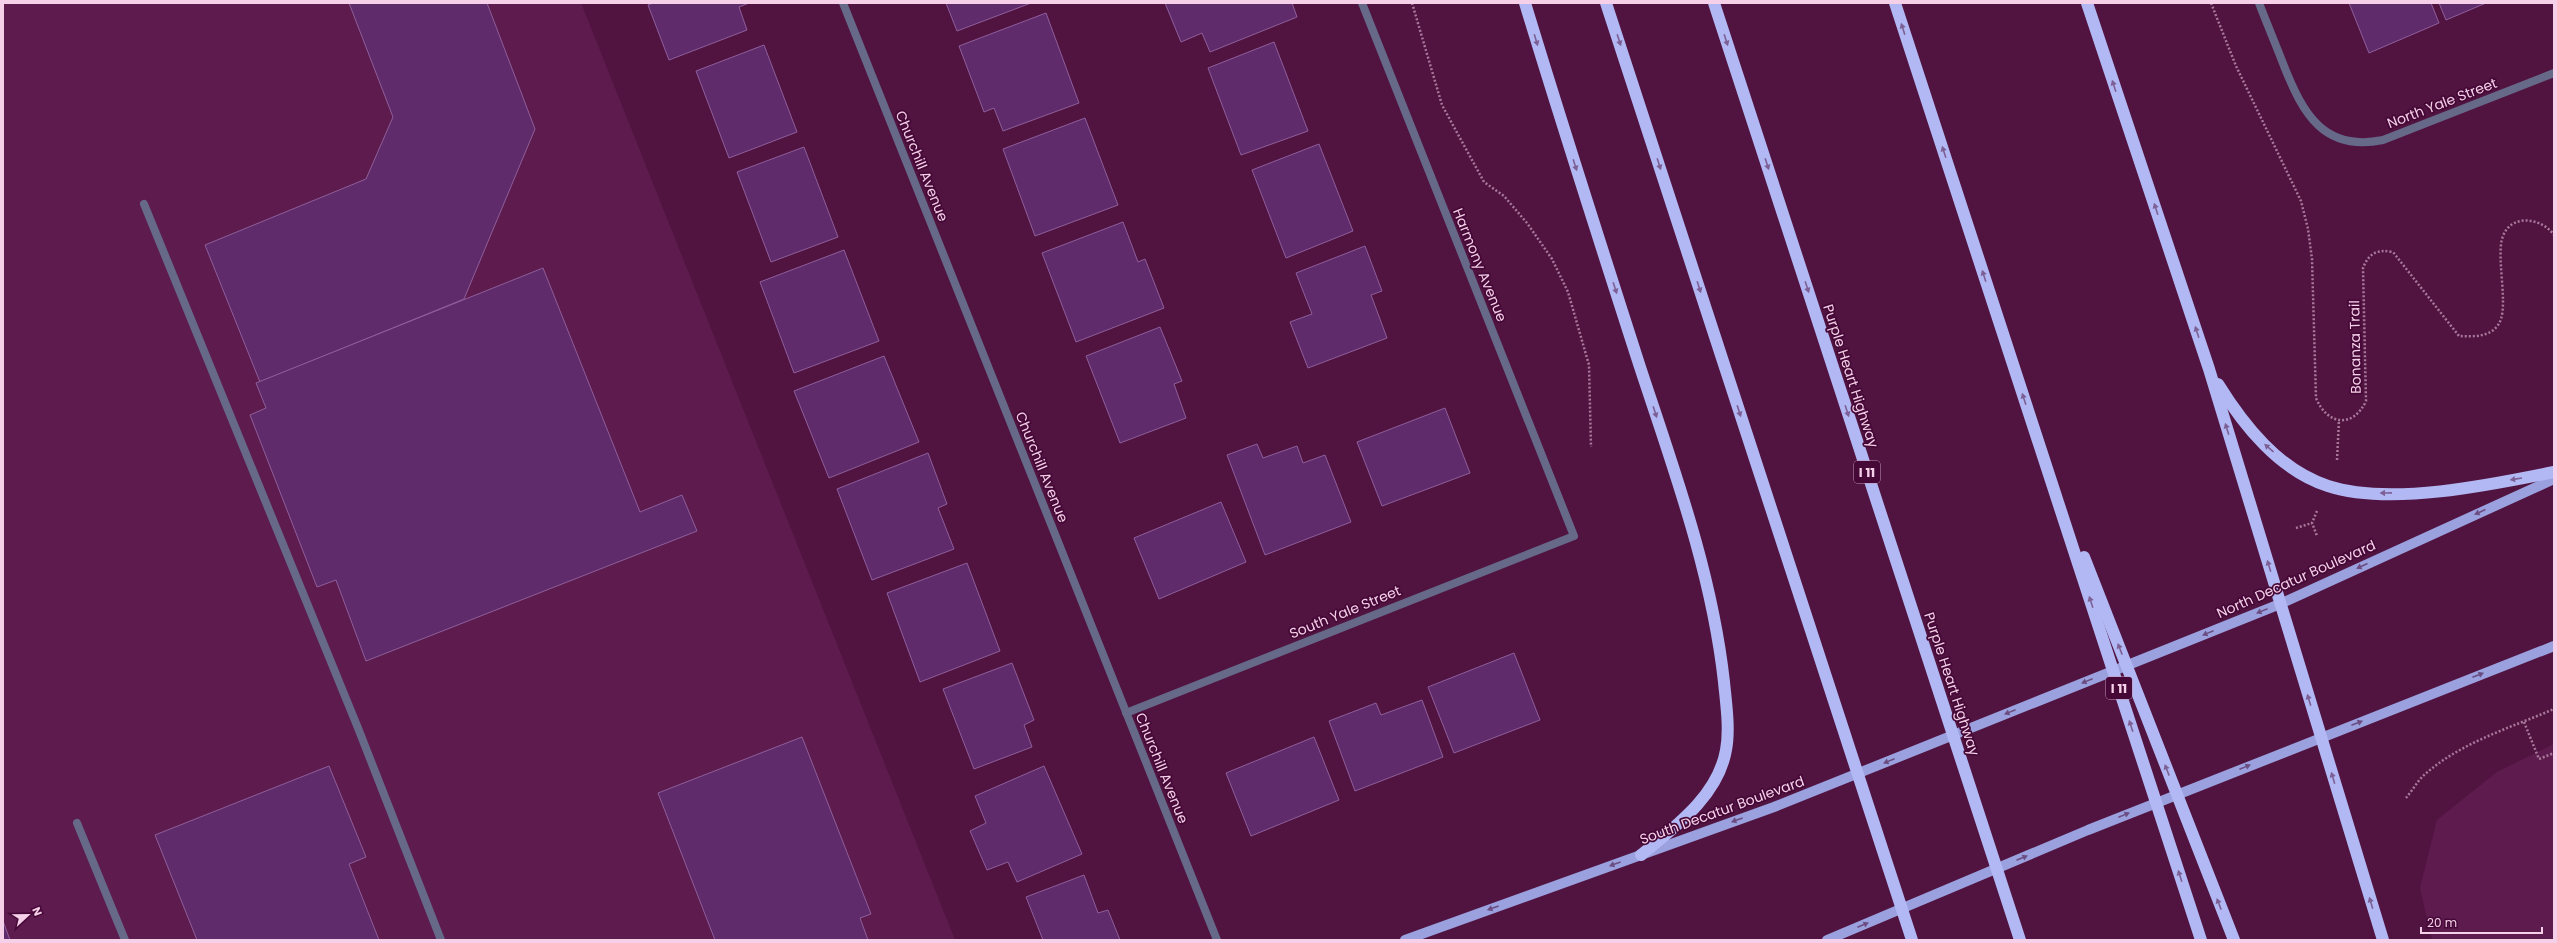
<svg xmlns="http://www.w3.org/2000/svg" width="2557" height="943" font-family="Poppins,sans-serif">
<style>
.built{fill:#5e1c4e}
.building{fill:#5f2b6b;stroke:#8f5f9b}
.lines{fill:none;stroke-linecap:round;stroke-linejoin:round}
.path{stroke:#a8789a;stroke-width:2.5;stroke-dasharray:2 2;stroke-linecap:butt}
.service{stroke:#666988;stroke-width:8}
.minor{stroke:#666988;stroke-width:8}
.tertiary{stroke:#666988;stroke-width:8}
.primary{stroke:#9aa1de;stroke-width:10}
.motorway{stroke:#b2b8f3;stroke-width:12}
.oneway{fill:#7c6095}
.oneway2{fill:#6b4d82}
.labels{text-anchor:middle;stroke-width:3.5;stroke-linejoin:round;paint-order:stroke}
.shield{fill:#450837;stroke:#c094b3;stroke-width:1}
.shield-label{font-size:13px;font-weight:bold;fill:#f5d0e8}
.street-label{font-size:14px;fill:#f5d0e8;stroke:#450837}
</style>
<rect width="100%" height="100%" fill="#511441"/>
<g class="built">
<polygon points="3,3 581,3 955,940 3,940"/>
<polygon points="2554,744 2554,940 2432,940 2420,888 2437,820 2497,772"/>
</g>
<g class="building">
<polygon points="349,3 487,3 535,129 464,299 260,382 205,245 366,179 393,117"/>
<polygon points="653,3 749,3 739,7 747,30 669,60 648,5"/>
<polygon points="946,3 1031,3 957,31"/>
<polygon points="1165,3 1292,3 1297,17 1210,52 1202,33 1181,42"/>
<polygon points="2349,3 2431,3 2439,23 2369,53"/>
<polygon points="2439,3 2486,3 2446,20"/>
<polygon points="1046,13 1079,103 1003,131 994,108 984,112 959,46"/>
<polygon points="1274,42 1308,131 1241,155 1208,68"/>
<polygon points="764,45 797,132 729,158 696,71"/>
<polygon points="1085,118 1118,205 1035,236 1003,149"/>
<polygon points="1319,144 1353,231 1286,258 1252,170"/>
<polygon points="804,147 838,237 771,262 737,172"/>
<polygon points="1123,222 1138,262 1145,259 1164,308 1076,342 1042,253"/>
<polygon points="1365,246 1382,291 1371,295 1387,338 1308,368 1290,322 1312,314 1296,273"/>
<polygon points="844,250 879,341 794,373 760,282"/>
<polygon points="543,268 640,512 682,495 697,531 366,661 336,580 317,587 250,415 266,408 256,383"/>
<polygon points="1160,327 1182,381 1174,384 1186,418 1120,443 1086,356"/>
<polygon points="884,356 919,442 829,478 794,391"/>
<polygon points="1445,408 1470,473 1382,506 1357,442"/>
<polygon points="1257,444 1263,458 1297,446 1303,463 1325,455 1351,522 1265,555 1227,455"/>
<polygon points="928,453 947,504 938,508 954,549 872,580 837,489"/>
<polygon points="1221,502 1246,562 1159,599 1134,538"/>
<polygon points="967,563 1000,651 920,682 887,593"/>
<polygon points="1514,653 1540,720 1454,753 1428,687"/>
<polygon points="1012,663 1034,720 1024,725 1032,747 974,769 943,689"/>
<polygon points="1422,700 1443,757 1355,791 1329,721 1376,703 1381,715"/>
<polygon points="802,737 871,914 860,918 868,940 715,940 658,793"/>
<polygon points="1314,737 1339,800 1251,836 1226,773"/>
<polygon points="329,766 366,857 349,864 379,940 197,940 155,835"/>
<polygon points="1044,766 1082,854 1017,882 1008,862 987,870 970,831 986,823 975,796"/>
<polygon points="1084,875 1098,913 1108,910 1120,940 1043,940 1026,897"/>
<polygon points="3,921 10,940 3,940"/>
</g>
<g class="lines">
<g class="path">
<polyline points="1412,3 1442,105 1484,182 1504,196 1527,223 1552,259 1568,292 1589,365 1591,447"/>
<path d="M 2211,3 L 2236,66 L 2301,201 L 2308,229 L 2312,259 L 2316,398 C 2327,425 2353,429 2366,401 L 2363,268 C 2369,253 2377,249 2393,252 L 2459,336 C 2475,337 2495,337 2501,319 C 2507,300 2497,259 2502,239 C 2509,213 2541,217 2554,235"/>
<polyline points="2337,460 2339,420"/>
<polyline points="2317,511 2312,523 2317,536"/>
<polyline points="2296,528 2312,523"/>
<polyline points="2524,722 2539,759 2554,753"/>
<path d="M 2406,798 C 2412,791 2417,782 2423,776 C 2459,743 2510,728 2554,709"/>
</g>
<g class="service">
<polyline points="144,204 358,728 441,940"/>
<polyline points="77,823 125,940"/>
</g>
<g class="minor">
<polyline points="843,3 1217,940"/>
<polyline points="1126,713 1574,536 1362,3"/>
</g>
<path class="tertiary" d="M 2259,3 C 2267,24 2276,45 2284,66 C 2303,114 2324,152 2383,140 L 2554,73"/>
<g class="primary">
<polyline points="1405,940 1774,807 2280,604 2554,479"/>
<polyline points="1827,940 2088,830 2554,646"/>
</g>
<g class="motorway">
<path d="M 1525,3 C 1562,125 1601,246 1640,367 C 1674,470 1712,573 1724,682 C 1726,703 1730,729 1726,750 C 1718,796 1675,827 1641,855"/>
<polyline points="1606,3 1912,940"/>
<polyline points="1714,3 2020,940"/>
<polyline points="1895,3 2201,940"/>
<polyline points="2087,3 2209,369 2383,940"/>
<path d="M 2218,384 C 2244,426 2279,470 2328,486 C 2389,506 2491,485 2554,472"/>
<polyline points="2084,557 2234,940"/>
</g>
</g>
<defs><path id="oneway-solid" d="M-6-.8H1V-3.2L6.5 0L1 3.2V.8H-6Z"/></defs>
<g class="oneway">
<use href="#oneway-solid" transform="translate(1903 29) rotate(-108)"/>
<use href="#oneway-solid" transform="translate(1536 40) rotate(73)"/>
<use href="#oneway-solid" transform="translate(1619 40) rotate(72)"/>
<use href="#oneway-solid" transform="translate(1726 40) rotate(72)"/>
<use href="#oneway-solid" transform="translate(2114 86) rotate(-108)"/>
<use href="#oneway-solid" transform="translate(1944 152) rotate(-108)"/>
<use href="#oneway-solid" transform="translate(1659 164) rotate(72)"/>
<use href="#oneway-solid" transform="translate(1767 164) rotate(72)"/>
<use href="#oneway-solid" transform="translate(1575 165) rotate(72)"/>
<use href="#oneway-solid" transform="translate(2156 209) rotate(-108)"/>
<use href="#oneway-solid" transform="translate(1984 276) rotate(-108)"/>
<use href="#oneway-solid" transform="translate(1699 287) rotate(72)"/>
<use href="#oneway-solid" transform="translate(1807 287) rotate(72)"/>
<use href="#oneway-solid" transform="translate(1615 288) rotate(72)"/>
<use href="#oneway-solid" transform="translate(2197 332) rotate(-108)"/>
<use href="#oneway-solid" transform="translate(2024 399) rotate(-108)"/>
<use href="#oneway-solid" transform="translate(1739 411) rotate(72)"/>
<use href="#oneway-solid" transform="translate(1847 411) rotate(72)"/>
<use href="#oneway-solid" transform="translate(1655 412) rotate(72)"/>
<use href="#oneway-solid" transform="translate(2227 429) rotate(-107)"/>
<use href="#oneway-solid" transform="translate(2269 448) rotate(-139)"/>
<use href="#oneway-solid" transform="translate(2516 479) rotate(171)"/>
<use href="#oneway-solid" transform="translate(2386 493) rotate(179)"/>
<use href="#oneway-solid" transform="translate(2269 566) rotate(-107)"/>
<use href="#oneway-solid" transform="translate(2091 602) rotate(-108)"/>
<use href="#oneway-solid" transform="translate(2120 649) rotate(-111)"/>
<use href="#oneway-solid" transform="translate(2309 700) rotate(-107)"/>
<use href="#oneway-solid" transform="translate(2131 726) rotate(-108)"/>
<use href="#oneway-solid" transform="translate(2167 770) rotate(-111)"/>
<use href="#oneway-solid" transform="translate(2333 778) rotate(-107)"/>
<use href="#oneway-solid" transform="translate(2180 876) rotate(-108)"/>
<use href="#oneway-solid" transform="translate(2371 903) rotate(-107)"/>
<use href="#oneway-solid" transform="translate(2219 904) rotate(-111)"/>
</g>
<g class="oneway2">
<use href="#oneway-solid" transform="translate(2480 512) rotate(156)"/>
<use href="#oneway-solid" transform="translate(2362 566) rotate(156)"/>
<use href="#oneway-solid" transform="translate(2262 611) rotate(158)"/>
<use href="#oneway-solid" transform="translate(2208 633) rotate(158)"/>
<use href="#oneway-solid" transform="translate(2478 675) rotate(-21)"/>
<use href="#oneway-solid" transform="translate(2087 681) rotate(158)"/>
<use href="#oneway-solid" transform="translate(2010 712) rotate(158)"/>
<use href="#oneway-solid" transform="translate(2357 723) rotate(-21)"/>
<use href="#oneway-solid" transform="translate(1889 761) rotate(158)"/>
<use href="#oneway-solid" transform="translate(2245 767) rotate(-22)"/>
<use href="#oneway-solid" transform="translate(2124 815) rotate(-22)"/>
<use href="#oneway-solid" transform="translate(1737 820) rotate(160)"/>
<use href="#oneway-solid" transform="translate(2022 858) rotate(-23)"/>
<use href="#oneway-solid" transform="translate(1615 864) rotate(160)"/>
<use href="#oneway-solid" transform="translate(1493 908) rotate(160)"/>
<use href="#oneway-solid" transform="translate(1863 925) rotate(-23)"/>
</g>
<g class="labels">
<g class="shield">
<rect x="1854" y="461" width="26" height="22" rx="3"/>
<rect x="2106" y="677" width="26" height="22" rx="3"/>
</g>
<g class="shield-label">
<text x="1867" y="477">I 11</text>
<text x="2119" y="693">I 11</text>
</g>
<g class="street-label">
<text transform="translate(2442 103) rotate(-21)" y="5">North Yale Street</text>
<text transform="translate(922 166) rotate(68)" y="5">Churchill Avenue</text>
<text transform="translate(1480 265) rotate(68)" y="5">Harmony Avenue</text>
<text transform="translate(2355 347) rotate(-91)" y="5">Bonanza Trail</text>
<text transform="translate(1851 376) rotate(72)" y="5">Purple Heart Highway</text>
<text transform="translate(1042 467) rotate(68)" y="5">Churchill Avenue</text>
<text transform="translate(2296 579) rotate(-24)" y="5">North Decatur Boulevard</text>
<text transform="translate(1345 612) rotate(-22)" y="5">South Yale Street</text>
<text transform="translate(1952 684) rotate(72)" y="5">Purple Heart Highway</text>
<text transform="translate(1162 768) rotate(68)" y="5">Churchill Avenue</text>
<text transform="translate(1722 810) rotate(-20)" y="5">South Decatur Boulevard</text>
</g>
</g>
<rect width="2557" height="943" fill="none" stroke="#f5d0e8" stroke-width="8"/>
<g transform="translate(28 915) rotate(68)" stroke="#450837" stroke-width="3" paint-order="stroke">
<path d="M0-3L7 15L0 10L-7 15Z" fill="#f5d0e8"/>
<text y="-6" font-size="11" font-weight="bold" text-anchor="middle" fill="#f5d0e8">N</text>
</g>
<path d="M2421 927v6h121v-6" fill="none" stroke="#f5d0e8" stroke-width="2"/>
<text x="2427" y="927" font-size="12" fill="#f5d0e8" stroke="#450837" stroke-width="3" paint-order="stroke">20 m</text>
</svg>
